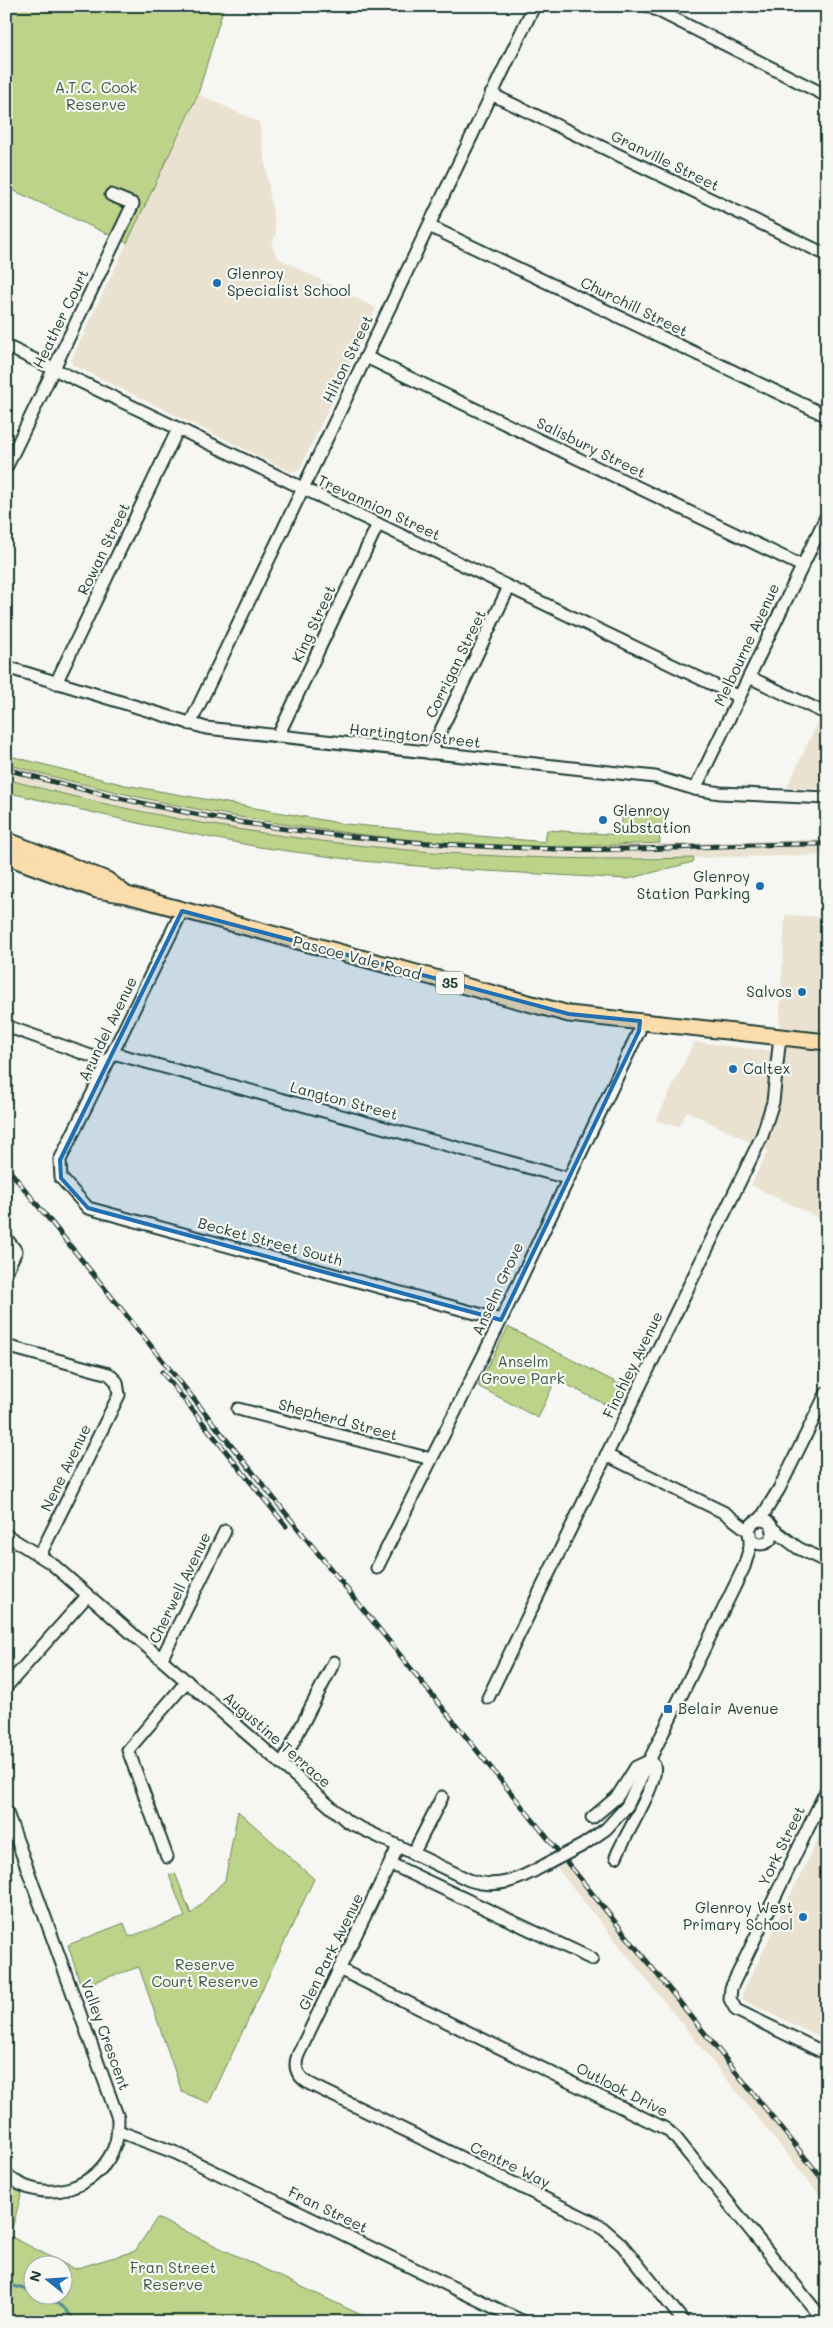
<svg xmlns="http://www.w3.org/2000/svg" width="833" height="2328" font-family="Mali,sans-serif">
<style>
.built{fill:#eae2d1}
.green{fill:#bcd389;stroke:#6e885e;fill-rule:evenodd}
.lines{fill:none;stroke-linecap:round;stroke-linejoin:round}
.stream{stroke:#569097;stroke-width:3}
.minor-casing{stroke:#1f3d34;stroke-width:15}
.major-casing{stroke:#1f3d34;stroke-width:19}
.minor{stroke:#f6f6f2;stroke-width:11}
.major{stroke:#fbddab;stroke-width:15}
.rail-casing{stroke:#1f3d34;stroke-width:5}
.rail{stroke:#f6f6f2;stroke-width:3;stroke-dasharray:9;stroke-linecap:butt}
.minor-bridge-casing{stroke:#1f3d34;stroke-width:15;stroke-linecap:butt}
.minor-bridge{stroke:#f6f6f2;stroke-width:11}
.marked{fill:#1f6fb2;fill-opacity:0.2;stroke:#1f6fb2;stroke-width:4;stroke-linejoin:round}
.poi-dot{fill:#1f6fb2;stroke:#f6f6f2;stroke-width:2}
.labels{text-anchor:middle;stroke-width:4.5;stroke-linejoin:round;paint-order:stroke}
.shield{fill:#f6f6f2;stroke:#60746d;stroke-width:1}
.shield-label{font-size:14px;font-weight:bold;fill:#1f3d34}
.park-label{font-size:15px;fill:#3e5b45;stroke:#f6f6f2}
.street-label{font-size:15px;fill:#1f3d34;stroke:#f6f6f2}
.poi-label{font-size:15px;fill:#1f3d34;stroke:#f6f6f2;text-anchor:start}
</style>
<rect width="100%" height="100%" fill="#f6f6f2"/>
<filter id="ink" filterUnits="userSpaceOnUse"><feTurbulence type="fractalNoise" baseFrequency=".02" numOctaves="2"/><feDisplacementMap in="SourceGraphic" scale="10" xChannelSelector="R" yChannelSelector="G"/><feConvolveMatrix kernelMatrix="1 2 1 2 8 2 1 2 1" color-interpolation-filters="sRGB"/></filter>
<g filter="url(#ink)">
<g class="built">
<polygon points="198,94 259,122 276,234 272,244 278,258 376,308 300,469 291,472 73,365 71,360"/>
<polygon points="827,703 827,789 787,787 826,705"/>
<polygon points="6,764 120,795 176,806 247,819 368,835 559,847 827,839 827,855 630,859 518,857 463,855 308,841 187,821 37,787 6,779"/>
<polygon points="785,915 827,917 827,1222 751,1185 768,1151 687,1111 679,1126 656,1121 694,1042 778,1052"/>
<polygon points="821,1833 827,1836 827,2040 742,2000 742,1994"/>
<polygon points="570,1861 827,2179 827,2204 557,1868"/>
</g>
<g class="green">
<polygon points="6,6 224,6 198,94 127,243 6,187"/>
<path d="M 6,755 L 125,785 L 345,824 L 545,842 L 547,830 L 621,835 L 623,806 L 665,817 L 665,823 L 659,832 L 660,843 C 626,844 592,847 558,847 C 371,845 186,814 6,764 Z"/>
<path d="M 6,779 C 233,841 459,864 694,858 L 693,862 L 628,879 L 451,869 L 362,861 L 259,847 L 146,825 L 6,792 Z"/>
<polygon points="508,1327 625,1387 614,1409 556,1379 538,1418 478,1386"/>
<polygon points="238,1811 314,1879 209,2103 182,2092 139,1967 81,1986 68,1945 124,1923 129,1937 185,1917 169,1875 175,1873 191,1914 225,1880"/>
<path d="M 6,2187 L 22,2192 L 10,2236 L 74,2269 L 135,2251 L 157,2218 L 376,2322 L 6,2322 ZM 32,2266 L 62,2266 L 62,2296 L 32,2296 Z"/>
</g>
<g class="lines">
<g class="stream">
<polyline points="6,2284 32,2291"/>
<polyline points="45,2296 63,2307 77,2322"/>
</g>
<defs>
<g id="minor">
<polyline points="649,6 827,96"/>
<polyline points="491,94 827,255"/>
<polyline points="429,226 827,416"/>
<polyline points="6,346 739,697"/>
<polyline points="366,357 802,566"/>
<polyline points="6,468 133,204 111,195"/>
<polyline points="6,667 206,728 655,777 695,789 720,793 827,798"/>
<polyline points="749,677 827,714"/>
<polyline points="56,683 178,429"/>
<polyline points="190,724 534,6"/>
<polyline points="278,736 378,524"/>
<polyline points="430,753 509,587"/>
<polyline points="695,789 827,515"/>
<polyline points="182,911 60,1160 61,1178 88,1208 501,1320"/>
<polyline points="6,1026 108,1062"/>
<polyline points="113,1053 567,1178"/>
<polyline points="6,1238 16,1251 6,1272"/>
<polyline points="6,1346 109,1374 117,1382 119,1395 40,1555"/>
<polyline points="238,1409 431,1459"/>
<polyline points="606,1455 725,1513 750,1532"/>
<polyline points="760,1520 779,1489 827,1392"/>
<circle cx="761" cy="1532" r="12"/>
<polyline points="773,1529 798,1548 827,1562"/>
<path d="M 6,1535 L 51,1563 L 348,1822 L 469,1880 C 498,1890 520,1879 545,1865"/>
<polyline points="377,1568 501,1320 639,1031 640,1021"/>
<polyline points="162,1658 225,1531"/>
<polyline points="6,1687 88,1595"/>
<polyline points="488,1698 762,1136 773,1102 780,1036"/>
<polyline points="282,1764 334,1662"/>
<polyline points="827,1789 731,1988 730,1999 736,2010 827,2054"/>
<path d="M 6,1810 L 118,2118 C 118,2126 118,2134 116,2142 C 102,2189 42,2208 6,2174"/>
<path d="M 592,1818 L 617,1797 L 636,1767 L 649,1761 L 654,1765 C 660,1782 623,1838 616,1857"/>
<polyline points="583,1845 606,1829 627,1806 744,1567 750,1547 750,1534"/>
<path d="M 398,1847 L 298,2055 C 293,2068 298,2077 310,2084 L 599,2225 L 622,2245 L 684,2322"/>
<polyline points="413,1854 442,1797"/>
<polyline points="167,1857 128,1750 187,1681"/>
<polyline points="391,1864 592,1959"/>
<polyline points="339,1969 666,2129 675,2137 825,2322"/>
<polyline points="118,2131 176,2153 524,2322"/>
</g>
<g id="major">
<polyline points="6,840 107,880 124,893"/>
<polyline points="6,856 97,890 127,895 569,1014 827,1042"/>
</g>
</defs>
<use href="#minor" class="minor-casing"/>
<use href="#major" class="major-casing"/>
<use href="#minor" class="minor"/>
<use href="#major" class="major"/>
<defs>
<g id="rail">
<path d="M 6,769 C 81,790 157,808 233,821 C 340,839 448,846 556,849 C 647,852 737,843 827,844"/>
<polyline points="6,1166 827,2185"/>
<polyline points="162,1372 286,1526"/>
</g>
</defs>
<use href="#rail" class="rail-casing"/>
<use href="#rail" class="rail"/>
<defs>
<polyline id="minor-bridge" points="545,1865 583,1845"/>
</defs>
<use href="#minor-bridge" class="minor-bridge-casing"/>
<use href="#minor-bridge" class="minor-bridge"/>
</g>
</g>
<path class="marked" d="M 182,911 L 569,1014 L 640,1021 L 639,1031 L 501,1320 L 88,1208 L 61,1178 L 60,1160 Z"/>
<g class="poi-dot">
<circle cx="217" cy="283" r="5"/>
<circle cx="603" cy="820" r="5"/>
<circle cx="760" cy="886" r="5"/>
<circle cx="802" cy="992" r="5"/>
<circle cx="733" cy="1069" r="5"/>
<rect x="663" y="1704" width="10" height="10" rx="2.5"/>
<circle cx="803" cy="1917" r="5"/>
</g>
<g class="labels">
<rect class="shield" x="436" y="971.5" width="28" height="23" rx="4"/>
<g class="shield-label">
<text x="450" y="988">35</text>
</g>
<g class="park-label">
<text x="96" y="93">A.T.C. Cook<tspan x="96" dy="17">Reserve</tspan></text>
<text x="523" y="1367">Anselm<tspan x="523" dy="17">Grove Park</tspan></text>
<text x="205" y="1970">Reserve<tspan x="205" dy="17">Court Reserve</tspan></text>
<text x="173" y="2273">Fran Street<tspan x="173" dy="17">Reserve</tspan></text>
</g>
<g class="street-label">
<text transform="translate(665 161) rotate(26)" y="5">Granville Street</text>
<text transform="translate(634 307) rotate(26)" y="5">Churchill Street</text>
<text transform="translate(61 319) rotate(-64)" y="5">Heather Court</text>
<text transform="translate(348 359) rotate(-64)" y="5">Hilton Street</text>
<text transform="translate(591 448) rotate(26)" y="5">Salisbury Street</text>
<text transform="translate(379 508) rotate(25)" y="5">Trevannion Street</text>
<text transform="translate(104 549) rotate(-64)" y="5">Rowan Street</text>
<text transform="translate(314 624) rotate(-65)" y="5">King Street</text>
<text transform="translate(747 645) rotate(-65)" y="5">Melbourne Avenue</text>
<text transform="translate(456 664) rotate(-64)" y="5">Corrigan Street</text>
<text transform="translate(415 736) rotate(6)" y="5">Hartington Street</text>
<text transform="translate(357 958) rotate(15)" y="5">Pascoe Vale Road</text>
<text transform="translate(108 1029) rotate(-64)" y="5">Arundel Avenue</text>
<text transform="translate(344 1101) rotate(15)" y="5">Langton Street</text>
<text transform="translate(270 1242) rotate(15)" y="5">Becket Street South</text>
<text transform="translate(498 1289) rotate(-65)" y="5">Anselm Grove</text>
<text transform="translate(633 1365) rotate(-64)" y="5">Finchley Avenue</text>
<text transform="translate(338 1420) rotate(15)" y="5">Shepherd Street</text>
<text transform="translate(66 1468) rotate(-64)" y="5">Nene Avenue</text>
<text transform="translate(180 1588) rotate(-64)" y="5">Cherwell Avenue</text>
<text transform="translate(277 1740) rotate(41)" y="5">Augustine Terrace</text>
<text transform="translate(782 1846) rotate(-64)" y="5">York Street</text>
<text transform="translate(331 1952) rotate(-64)" y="5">Glen Park Avenue</text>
<text transform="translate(105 2035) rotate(70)" y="5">Valley Crescent</text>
<text transform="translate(622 2090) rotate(27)" y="5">Outlook Drive</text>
<text transform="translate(510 2165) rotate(26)" y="5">Centre Way</text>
<text transform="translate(328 2210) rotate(26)" y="5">Fran Street</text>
</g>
<g class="poi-label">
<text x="227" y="279">Glenroy<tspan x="227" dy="17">Specialist School</tspan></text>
<text x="613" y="816">Glenroy<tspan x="613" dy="17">Substation</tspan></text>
<text x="750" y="882" text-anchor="end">Glenroy<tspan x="750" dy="17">Station Parking</tspan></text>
<text x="792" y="997" text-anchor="end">Salvos</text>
<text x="743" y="1074">Caltex</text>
<text x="678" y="1714">Belair Avenue</text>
<text x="793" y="1913" text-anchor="end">Glenroy West<tspan x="793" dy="17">Primary School</tspan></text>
</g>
</g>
<rect width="833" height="2328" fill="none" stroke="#f6f6f2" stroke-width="25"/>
<rect x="12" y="12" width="808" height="2303" fill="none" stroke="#1f3d34" stroke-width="2" filter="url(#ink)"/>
<g transform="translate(48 2280) rotate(287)"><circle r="24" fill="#f6f6f2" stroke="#a0aca6"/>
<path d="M0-4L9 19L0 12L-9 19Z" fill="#1f6fb2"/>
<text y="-8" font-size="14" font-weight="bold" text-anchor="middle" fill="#1f3d34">N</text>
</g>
</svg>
